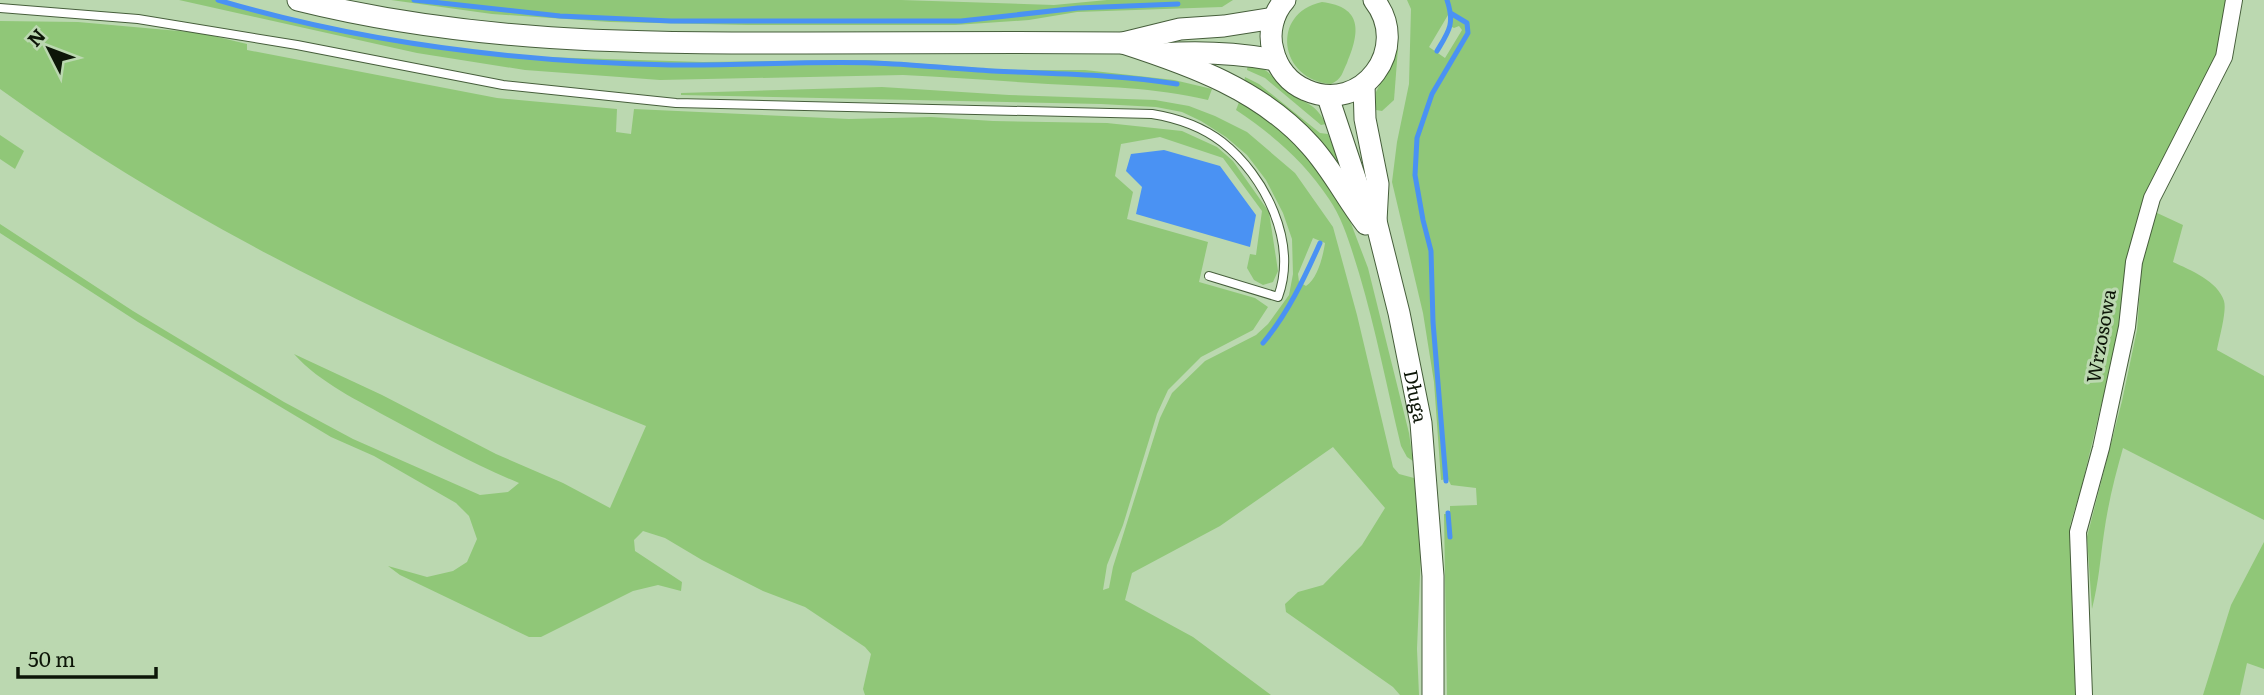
<svg xmlns="http://www.w3.org/2000/svg" width="2264" height="695" font-family="Literata,serif">
<style>
.green{fill:#90c778;fill-rule:evenodd}
.water{fill:#4a92f3}
.lines{fill:none;stroke-linecap:round;stroke-linejoin:round}
.stream{stroke:#4a92f3;stroke-width:5}
.lane-casing{stroke:#465e3b;stroke-width:10}
.street-casing{stroke:#465e3b;stroke-width:18}
.secondary-casing{stroke:#465e3b;stroke-width:23}
.lane{stroke:#fff;stroke-width:8}
.street{stroke:#fff;stroke-width:16}
.secondary{stroke:#fff;stroke-width:21}
.labels{text-anchor:middle;stroke-width:6;stroke-linejoin:round;paint-order:stroke}
.street-label{font-size:19px;fill:#0d1608;stroke:#bbd8b0}
</style>
<rect width="100%" height="100%" fill="#bbd8b0"/>
<g class="green">
<path d="M 179,0 L 224,0 L 272,14 L 403,42 L 511,56 L 703,62 L 869,60 L 1009,70 L 1085,70 L 1174,80 L 1212,89 L 1208,100 C 1153,87 1104,87 1048,84 C 999,81 951,77 903,75 L 660,80 L 525,70 L 417,53 Z"/>
<polygon points="391,0 901,0 1054,5 1107,0 1233,0 1222,7 1077,12 1029,20 955,25 748,25 610,22 492,14"/>
<path d="M 1407,0 L 2229,0 L 2219,53 L 2156,173 L 2128,262 L 2120,327 L 2081,489 L 2070,525 L 2077,695 L 1447,695 L 1444,514 L 1450,514 L 1450,506 L 1477,505 L 1476,488 L 1451,485 L 1448,479 L 1441,480 L 1434,382 L 1423,313 L 1392,182 L 1397,142 L 1409,84 L 1411,9 ZM 1448,15 L 1448,25 L 1454,28 L 1459,26 L 1462,30 L 1445,58 L 1429,47 Z"/>
<path d="M 1322,2 C 1363,7 1360,32 1347,63 C 1342,73 1342,79 1331,84 C 1279,80 1270,13 1322,2 Z"/>
<path d="M 0,21 L 78,22 L 201,33 L 247,44 L 247,50 L 497,98 L 617,109 L 616,132 L 631,134 L 634,109 L 849,119 L 931,117 L 993,121 L 1107,123 L 1182,131 L 1217,147 L 1233,161 L 1269,212 L 1278,271 L 1273,282 L 1263,285 L 1254,280 L 1247,268 L 1250,254 L 1256,255 L 1262,211 L 1223,158 L 1160,137 L 1121,144 L 1115,176 L 1133,192 L 1127,219 L 1208,242 L 1199,282 L 1255,298 L 1268,307 L 1253,330 L 1201,357 L 1168,390 L 1157,414 L 1123,525 L 1107,565 L 1103,590 L 1109,588 L 1113,567 L 1160,418 L 1172,393 L 1205,361 L 1256,335 L 1268,324 L 1289,295 L 1293,274 L 1292,239 L 1283,213 L 1266,180 L 1247,155 L 1226,137 L 1201,121 L 1182,112 L 1156,107 L 1101,104 L 681,95 L 681,93 L 882,87 L 1009,95 L 1155,100 L 1189,106 L 1215,116 L 1247,132 L 1295,173 L 1333,227 L 1357,315 L 1393,467 L 1399,474 L 1414,478 L 1421,550 L 1417,649 L 1419,695 L 1400,695 L 1393,687 L 1286,612 L 1285,604 L 1298,592 L 1323,585 L 1362,545 L 1385,508 L 1333,447 L 1220,526 L 1132,573 L 1125,600 L 1193,637 L 1271,695 L 865,695 L 863,689 L 871,654 L 865,647 L 805,607 L 763,591 L 702,560 L 665,538 L 643,531 L 634,540 L 635,551 L 682,582 L 681,591 L 658,585 L 633,591 L 541,637 L 529,637 L 400,575 L 388,566 L 427,577 L 453,571 L 467,562 L 477,539 L 469,516 L 456,503 L 374,456 L 331,437 L 138,322 L 0,233 L 0,224 L 133,311 L 284,402 L 353,439 L 480,495 L 508,492 L 519,483 C 475,465 434,442 393,420 C 359,401 320,383 294,354 L 382,395 L 496,454 L 563,483 L 610,508 L 646,426 C 420,335 197,232 0,89 ZM 1313,238 L 1325,243 C 1323,256 1318,278 1306,286 L 1299,282 L 1298,274 Z"/>
<polygon points="1398,48 1394,100 1382,111 1376,110 1376,92"/>
<path d="M 1248,63 C 1274,69 1273,83 1293,95 C 1309,106 1315,103 1326,124 L 1321,125 L 1265,78 L 1247,70 Z"/>
<polygon points="1245,77 1259,84 1320,133 1328,134 1343,172 1244,83"/>
<path d="M 1241,97 L 1307,153 L 1347,213 L 1368,268 L 1409,433 L 1413,461 L 1407,457 L 1401,446 C 1387,388 1376,330 1359,273 C 1351,248 1344,221 1329,199 C 1305,162 1272,134 1236,110 Z"/>
<polygon points="0,135 24,151 15,169 0,159"/>
<path d="M 2155,212 L 2183,225 L 2173,262 C 2190,270 2218,281 2224,301 C 2227,311 2219,339 2217,350 L 2264,376 L 2264,520 L 2123,448 C 2115,476 2108,504 2104,533 C 2100,560 2099,581 2092,609 L 2087,537 L 2122,401 L 2137,330 L 2142,263 Z"/>
<polygon points="2264,542 2264,669 2247,663 2240,695 2203,695 2231,605"/>
</g>
<polygon class="water" points="1164,150 1220,166 1256,215 1250,247 1136,214 1142,187 1126,171 1131,154"/>
<g class="lines">
<g class="stream">
<path d="M 218,0 C 366,44 517,62 671,65 C 738,66 805,61 872,63 C 912,64 953,69 993,71 C 1055,74 1116,74 1177,84"/>
<polyline points="414,0 560,16 671,21 961,21 1078,8 1178,4"/>
<path d="M 1437,51 C 1449,31 1455,24 1447,0"/>
<path d="M 1263,343 C 1288,313 1304,279 1320,243"/>
<polyline points="1446,481 1433,322 1431,251 1423,220 1415,175 1417,138 1432,94 1468,33 1467,23 1452,14"/>
<polyline points="1448,513 1450,537"/>
</g>
<defs>
<path id="lane" d="M 0,8 L 138,19 L 297,45 L 503,85 L 676,103 L 1152,114 C 1177,118 1201,126 1222,142 C 1265,176 1298,242 1278,297 L 1209,276"/>
<polyline id="street" points="2084,695 2078,532 2101,448 2127,327 2134,262 2152,198 2224,57 2234,0"/>
<g id="secondary">
<path d="M 298,0 C 467,42 633,44 805,43 C 911,43 1017,42 1123,43 L 1180,29 L 1224,26 L 1274,18"/>
<path d="M 1285,0 C 1273,13 1268,33 1273,50 C 1277,68 1289,83 1306,90 C 1362,115 1412,48 1374,0"/>
<path d="M 1123,43 C 1191,65 1261,90 1310,145 C 1332,169 1346,198 1366,224"/>
<path d="M 1161,54 C 1200,51 1237,53 1276,60"/>
<polyline points="1364,85 1365,119 1378,184 1376,221"/>
<path id="s1" d="M 1328,97 L 1357,184 L 1376,221 L 1399,313 L 1421,423 L 1433,576 L 1433,695"/>
</g>
</defs>
<use href="#lane" class="lane-casing"/>
<use href="#street" class="street-casing"/>
<use href="#secondary" class="secondary-casing"/>
<use href="#lane" class="lane"/>
<use href="#street" class="street"/>
<use href="#secondary" class="secondary"/>
</g>
<g class="labels">
<g class="street-label">
<text transform="translate(2101 336) rotate(-80)" y="7">Wrzosowa</text>
<text dy="7" stroke="none"><textPath href="#s1" startOffset="313">Długa</textPath></text>
</g>
</g>
<g transform="translate(49 49) rotate(312)" stroke="#bbd8b0" stroke-width="5" paint-order="stroke">
<path d="M0-5L12 26L0 18L-12 26Z" fill="#0d1608"/>
<text y="-10" font-size="19" font-weight="bold" text-anchor="middle" fill="#0d1608">N</text>
</g>
<path d="M18 667v10h138v-10" fill="none" stroke="#0d1608" stroke-width="3.5"/>
<text x="28" y="667" font-size="21" fill="#0d1608" stroke="#bbd8b0" stroke-width="5" paint-order="stroke">50 m</text>
</svg>
